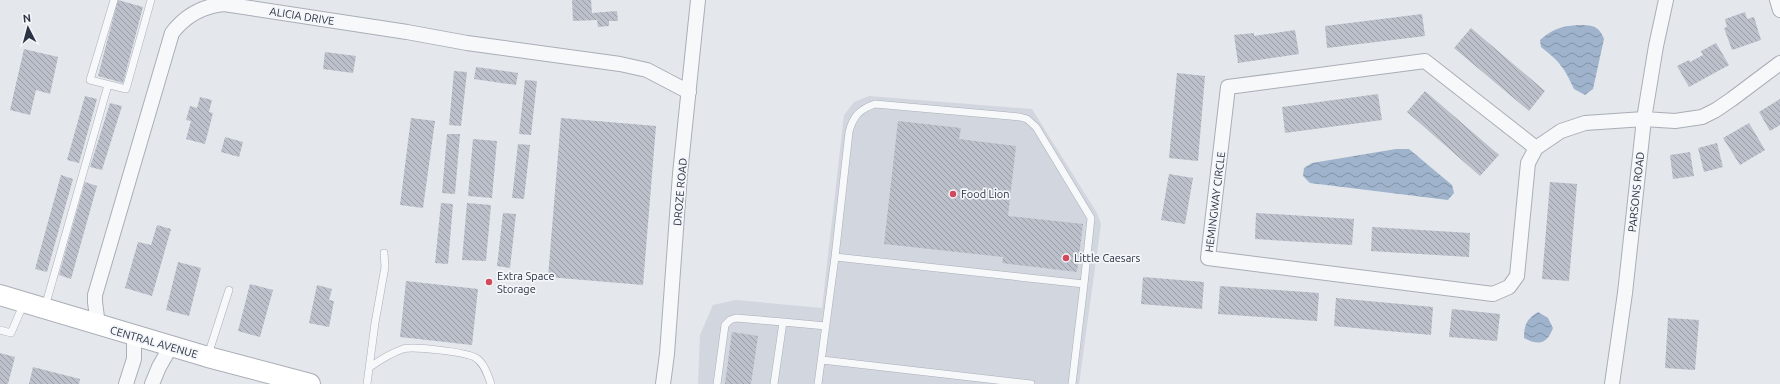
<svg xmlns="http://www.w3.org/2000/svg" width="1780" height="384" font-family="Ubuntu,sans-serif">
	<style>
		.built { fill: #d2d6de }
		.water { fill: url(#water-waves) }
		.building { fill: url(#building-back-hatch) }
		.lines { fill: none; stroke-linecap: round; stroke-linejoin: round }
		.lane-casing { stroke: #a9aeb7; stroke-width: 8 }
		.street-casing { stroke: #a9aeb7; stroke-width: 16 }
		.secondary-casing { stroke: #a9aeb7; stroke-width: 22 }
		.lane { stroke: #f7f8fa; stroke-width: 7 }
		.street { stroke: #f7f8fa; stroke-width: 14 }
		.secondary { stroke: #fff; stroke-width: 20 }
		.poi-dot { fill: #d1495b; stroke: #f4f6f9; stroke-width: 1.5 }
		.labels { text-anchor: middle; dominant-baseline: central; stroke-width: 3.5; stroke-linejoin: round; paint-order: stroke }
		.street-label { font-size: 11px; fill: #2b3445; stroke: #f4f6f9 }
		.poi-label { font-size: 11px; fill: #2b3445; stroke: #f4f6f9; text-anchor: start }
	</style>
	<defs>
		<pattern id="water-waves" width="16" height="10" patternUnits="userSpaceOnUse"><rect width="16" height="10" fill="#9fb4cc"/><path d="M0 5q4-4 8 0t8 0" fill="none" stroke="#8293a7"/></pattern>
		<pattern id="building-back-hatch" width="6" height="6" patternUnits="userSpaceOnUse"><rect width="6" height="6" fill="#bbc0ca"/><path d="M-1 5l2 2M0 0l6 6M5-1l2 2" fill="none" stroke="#989da6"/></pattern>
	</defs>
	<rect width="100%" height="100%" fill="#e4e7ec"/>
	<path class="built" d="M 869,96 L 1032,109 L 1097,213 L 1101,224 L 1079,384 L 698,384 L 700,335 L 713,305 L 736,300 L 822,308 L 844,115 L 854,102 Z"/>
	<path class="water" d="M 1578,25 C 1591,25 1599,25 1604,39 L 1593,89 L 1585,95 L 1574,89 C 1564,67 1560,62 1541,47 L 1540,40 C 1552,29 1562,26 1578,25 Z
		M 1396,149 L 1409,149 L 1452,185 L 1454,193 L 1448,200 L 1310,183 L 1303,176 L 1304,168 L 1312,163 Z
		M 1538,312 L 1548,318 L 1553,328 C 1547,344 1539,346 1524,338 C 1524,324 1527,319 1538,312 Z"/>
	<path class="building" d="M 118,0 L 143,7 L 123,83 L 98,76 Z
		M 572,0 L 591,0 L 592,13 L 617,11 L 618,21 L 609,21 L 609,26 L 598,27 L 597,20 L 573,21 Z
		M 1745,12 L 1747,19 L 1754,17 L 1761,40 L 1732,50 L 1724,28 L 1727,27 L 1725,19 Z
		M 1422,14 L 1425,36 L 1327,48 L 1325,26 Z
		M 1471,28 L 1545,91 L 1529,111 L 1454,48 Z
		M 1295,30 L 1299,54 L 1238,63 L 1234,35 L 1254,33 L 1254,36 Z
		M 1716,43 L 1729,65 L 1689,87 L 1677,66 L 1689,60 L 1690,62 L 1703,55 L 1701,51 Z
		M 24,49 L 58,57 L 50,94 L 36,90 L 30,115 L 10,110 Z
		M 325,52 L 356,56 L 353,73 L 323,69 Z
		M 476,67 L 518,73 L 516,85 L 474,79 Z
		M 454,71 L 467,72 L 461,126 L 449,125 Z
		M 1177,73 L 1205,76 L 1198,161 L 1169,158 Z
		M 525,80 L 537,81 L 531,135 L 519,134 Z
		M 1425,91 L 1499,155 L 1480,176 L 1407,112 Z
		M 1378,94 L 1382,120 L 1285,133 L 1282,107 Z
		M 85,96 L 97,99 L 79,163 L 67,160 Z
		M 200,97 L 212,100 L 209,112 L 213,113 L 205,144 L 186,139 L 191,121 L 186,120 L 190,106 L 197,108 Z
		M 1780,99 L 1780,125 L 1770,131 L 1759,112 Z
		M 110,103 L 122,106 L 102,170 L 90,167 Z
		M 411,118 L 435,121 L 423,208 L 400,205 Z
		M 561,118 L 656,126 L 643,285 L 548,277 Z
		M 898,121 L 961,128 L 959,139 L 1016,146 L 1008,216 L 1083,224 L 1077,272 L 1002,263 L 1003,257 L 884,244 Z
		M 1749,123 L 1765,150 L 1740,165 L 1723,138 Z
		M 447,134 L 460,134 L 455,194 L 442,193 Z
		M 225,137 L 243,142 L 239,157 L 221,152 Z
		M 473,139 L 497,141 L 492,198 L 468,196 Z
		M 1717,143 L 1723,167 L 1704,172 L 1698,148 Z
		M 518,144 L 530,145 L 524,199 L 512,198 Z
		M 1690,152 L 1694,176 L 1673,179 L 1670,155 Z
		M 1169,174 L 1193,178 L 1185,224 L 1161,220 Z
		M 61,175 L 73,179 L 47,272 L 35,269 Z
		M 85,182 L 97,186 L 71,279 L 59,275 Z
		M 1550,182 L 1577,184 L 1569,281 L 1542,279 Z
		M 441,203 L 453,204 L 448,264 L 435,263 Z
		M 467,203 L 491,205 L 486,261 L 462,260 Z
		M 503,213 L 516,214 L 510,268 L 497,266 Z
		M 1256,213 L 1354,219 L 1352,245 L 1255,239 Z
		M 157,225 L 171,229 L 152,296 L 125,288 L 138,242 L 151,245 Z
		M 1372,227 L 1470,233 L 1469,257 L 1371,251 Z
		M 178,262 L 201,268 L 189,316 L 166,310 Z
		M 1143,277 L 1204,282 L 1202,309 L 1141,304 Z
		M 406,281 L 478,289 L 472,345 L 400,337 Z
		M 250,284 L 273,290 L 260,337 L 238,331 Z
		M 317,285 L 332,289 L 329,300 L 334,301 L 329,327 L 309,323 Z
		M 1220,286 L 1319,293 L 1317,321 L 1218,314 Z
		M 1336,298 L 1433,307 L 1431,335 L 1334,326 Z
		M 1452,309 L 1500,314 L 1497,341 L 1449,337 Z
		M 1668,318 L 1699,320 L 1695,370 L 1665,368 Z
		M 732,332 L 758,336 L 751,384 L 725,384 Z
		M 0,353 L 15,357 L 8,384 L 0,384 Z
		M 33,367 L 80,379 L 79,384 L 29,384 Z"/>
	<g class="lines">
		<defs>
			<path id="lane" d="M 114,0 L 90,80 L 126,89 L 151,0
				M 835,257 L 849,132 C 853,116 860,109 875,104 L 1020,117 L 1027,119 L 1036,127 L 1091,218 L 1084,284
				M 45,307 L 108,85
				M 0,330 L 11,333 L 24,303
				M 208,355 L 229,290
				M 822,360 L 1031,384
				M 370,367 C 380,360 391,353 403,349 C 413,346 467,352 476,358 C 484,363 488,375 491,384
				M 367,384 L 375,323 L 385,267 L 384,253
				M 717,384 L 725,325 L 730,320 L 736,318 L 783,322
				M 774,384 L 783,322 L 826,326
				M 818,384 L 835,257 L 1084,284 L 1072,384"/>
			<path id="street" d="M 1777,0 L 1780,10
				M 1536,148 L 1425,61 L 1228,87 L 1208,258 L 1493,294 L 1509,287 L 1517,276 L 1528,163 L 1536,148 L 1561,131 L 1585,123 L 1644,119 L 1675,121 L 1702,117 L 1716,110 L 1732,99 L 1780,63
				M 98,325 L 95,302 L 95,295 L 172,33 C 185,16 203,6 224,4 L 407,32 L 467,43 L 620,64 L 647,70 L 689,92
				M 126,384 L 134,359 L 134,335
				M 152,384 L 159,367 L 171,346
				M 663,384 L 667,354 L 680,174 L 698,0
				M 1612,384 L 1625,293 L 1644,119 L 1656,46 L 1666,0"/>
			<path id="secondary" d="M 0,295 L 208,357 L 310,384"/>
		</defs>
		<use href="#lane" class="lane-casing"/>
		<use href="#street" class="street-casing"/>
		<use href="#secondary" class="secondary-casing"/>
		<use href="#lane" class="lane"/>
		<use href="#street" class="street"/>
		<use href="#secondary" class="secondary"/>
	</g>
	<g class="poi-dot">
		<circle cx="953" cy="194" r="4"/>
		<circle cx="1066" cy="258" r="4"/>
		<circle cx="489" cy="282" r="4"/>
	</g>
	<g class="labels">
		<g class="street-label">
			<text transform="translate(302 16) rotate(9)">ALICIA DRIVE</text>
			<text transform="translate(680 192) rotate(-85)">DROZE ROAD</text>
			<text transform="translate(1636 192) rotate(-84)">PARSONS ROAD</text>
			<text transform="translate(1215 202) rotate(-83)">HEMINGWAY CIRCLE</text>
			<text transform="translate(154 342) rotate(16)">CENTRAL AVENUE</text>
		</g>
		<g class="poi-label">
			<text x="961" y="194">Food Lion</text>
			<text x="1074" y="258">Little Caesars</text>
			<text x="497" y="276">Extra Space<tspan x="497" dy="13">Storage</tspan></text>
		</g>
	</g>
	<g transform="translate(28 28) rotate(354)" stroke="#f4f6f9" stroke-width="3" paint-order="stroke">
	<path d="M0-3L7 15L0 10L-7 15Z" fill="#2b3445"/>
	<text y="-6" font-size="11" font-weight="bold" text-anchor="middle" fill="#2b3445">N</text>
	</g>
</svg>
